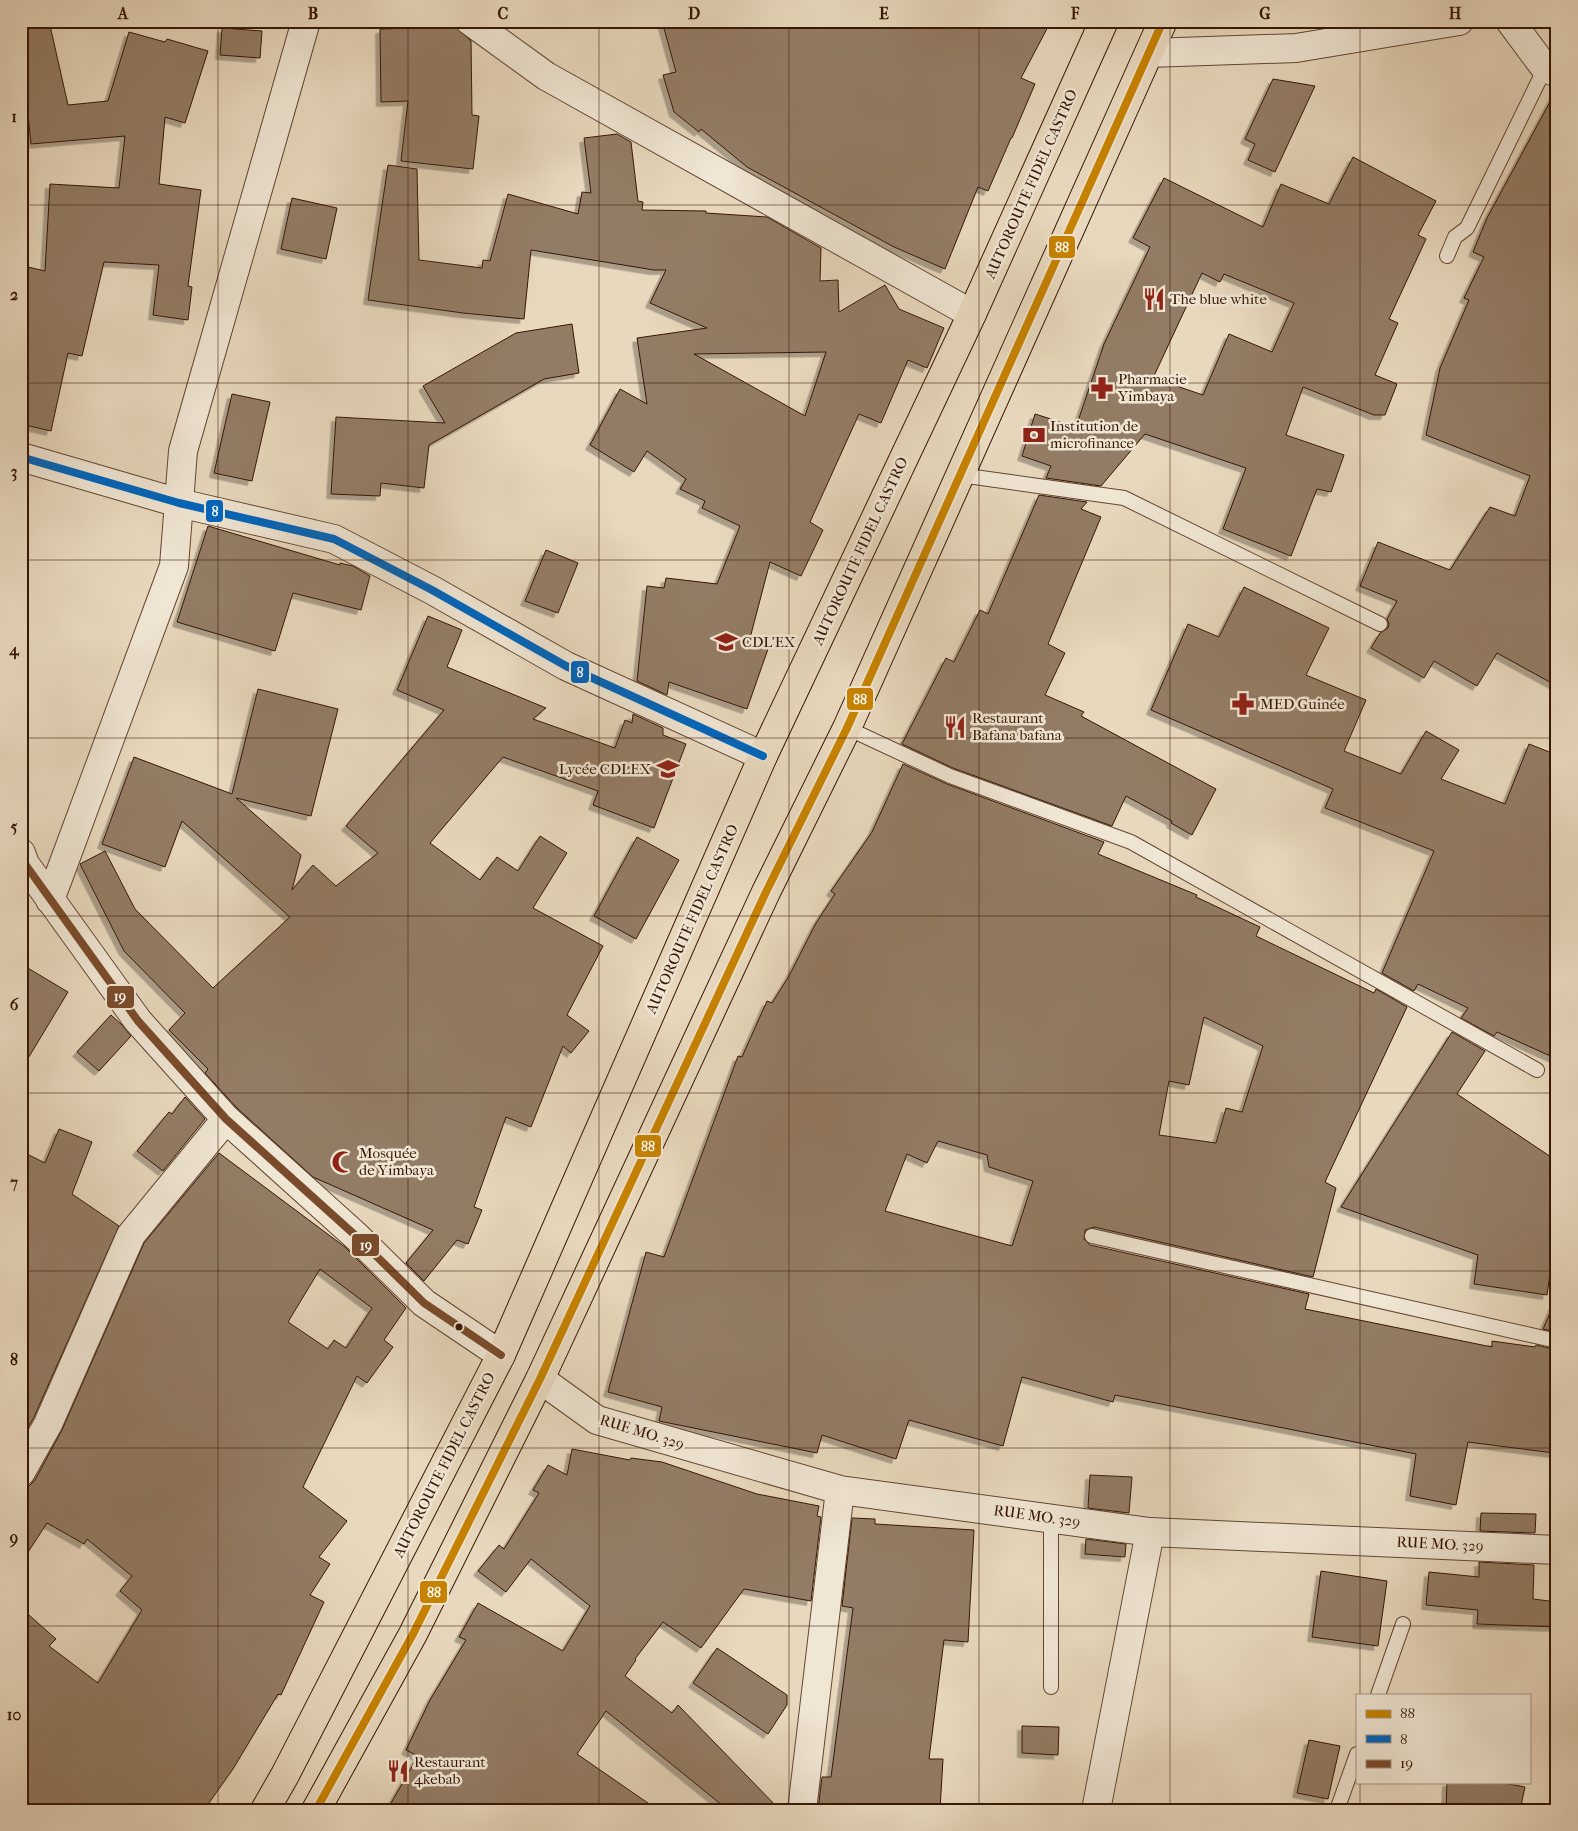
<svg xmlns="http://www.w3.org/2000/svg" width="1578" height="1831" font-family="'IM FELL French Canon',serif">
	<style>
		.building { fill: #937b65; stroke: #371605; fill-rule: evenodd; filter: url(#shadow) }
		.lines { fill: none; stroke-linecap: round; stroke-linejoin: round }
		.service-casing { stroke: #634633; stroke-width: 16 }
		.minor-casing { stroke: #634633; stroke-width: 30 }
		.tertiary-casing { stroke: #634633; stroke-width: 30 }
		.trunk-casing { stroke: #371605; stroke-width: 30 }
		.service { stroke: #f0e6d4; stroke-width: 14 }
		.minor { stroke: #f0e6d4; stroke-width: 28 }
		.tertiary { stroke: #f0e6d4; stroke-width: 28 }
		.trunk { stroke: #e8d8bd; stroke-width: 28 }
		.bus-1-casing { stroke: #f0e6d4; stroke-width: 11 }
		.bus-2-casing { stroke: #f0e6d4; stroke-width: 11 }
		.bus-3-casing { stroke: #f0e6d4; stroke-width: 11 }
		.bus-1 { stroke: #c78201; stroke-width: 8 }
		.bus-2 { stroke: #0065bd; stroke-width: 8 }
		.bus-3 { stroke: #7a4b2a; stroke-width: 8 }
		.grid { fill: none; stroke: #371605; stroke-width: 1; stroke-opacity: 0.55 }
		.bus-dot { fill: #371605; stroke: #f0e6d4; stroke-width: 2 }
		.labels { text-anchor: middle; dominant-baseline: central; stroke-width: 5; stroke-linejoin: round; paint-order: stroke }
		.street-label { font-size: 15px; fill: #371605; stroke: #f0e6d4 }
		.poi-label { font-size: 15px; fill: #371605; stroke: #f0e6d4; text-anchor: start }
		.line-badge { stroke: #f0e6d4; stroke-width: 2 }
		.badge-label { font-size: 14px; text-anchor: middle; font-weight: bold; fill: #fff }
		.neatline { fill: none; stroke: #371605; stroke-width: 2 }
		.grid-label { font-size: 16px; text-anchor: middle; font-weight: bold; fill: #371605 }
	</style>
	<defs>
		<filter id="shadow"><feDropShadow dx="-4.5" dy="4.5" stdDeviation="0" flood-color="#0004"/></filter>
	</defs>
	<rect width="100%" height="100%" fill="#e8d8bd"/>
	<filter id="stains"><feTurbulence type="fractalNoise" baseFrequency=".004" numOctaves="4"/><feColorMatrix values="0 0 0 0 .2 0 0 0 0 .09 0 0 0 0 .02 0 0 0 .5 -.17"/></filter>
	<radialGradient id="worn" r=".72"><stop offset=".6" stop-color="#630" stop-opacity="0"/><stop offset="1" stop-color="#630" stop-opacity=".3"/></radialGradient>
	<path class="building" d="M 49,21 L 68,105 L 108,101 L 129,32 L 165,42 L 167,39 L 208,51 L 185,123 L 165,117 L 159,184 L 201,190 L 188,286 L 192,287 L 188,320 L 153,315 L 159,265 L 104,262 L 82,356 L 68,353 L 51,431 L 21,424 L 21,297 L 28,267 L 45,271 L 50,184 L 119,188 L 125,136 L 31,144 L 28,115 L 21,84 L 21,28 Z
		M 662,21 L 1051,21 L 1021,78 L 1035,84 L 1012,138 L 1011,138 L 988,191 L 978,187 L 945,269 L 894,247 L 747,167 L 701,129 L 699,132 L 674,112 L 663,75 L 676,72 Z
		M 456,27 L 471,41 L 472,115 L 479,116 L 473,169 L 401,161 L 408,101 L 381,102 L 380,29 Z
		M 222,28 L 262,31 L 260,58 L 220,55 Z
		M 1273,79 L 1315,86 L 1275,172 L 1248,160 L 1255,144 L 1245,139 Z
		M 1557,89 L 1557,686 L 1497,653 L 1477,686 L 1434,661 L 1424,678 L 1371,648 L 1380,633 L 1388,628 L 1389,624 L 1387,619 L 1397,601 L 1360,586 L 1378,542 L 1450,570 L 1490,507 L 1515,516 L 1530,476 L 1426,435 L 1440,368 L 1469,300 L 1464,298 L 1484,257 L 1473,252 L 1487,218 Z
		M 617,134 L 631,142 L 638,201 L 643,202 L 642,210 L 706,211 L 706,213 L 767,217 L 821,248 L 820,281 L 838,280 L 839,312 L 885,285 L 899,309 L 944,328 L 927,368 L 908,360 L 881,423 L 859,414 L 810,522 L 823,530 L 801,576 L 770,562 L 749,642 L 768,649 L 747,709 L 669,682 L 667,695 L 637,681 L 647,586 L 664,588 L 666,578 L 717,584 L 740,526 L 702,508 L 705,501 L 680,489 L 686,479 L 647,451 L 634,472 L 590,445 L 620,389 L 647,404 L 637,338 L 707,328 L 650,303 L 666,270 L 654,270 L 531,250 L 524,319 L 463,313 L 368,300 L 388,165 L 417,169 L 419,260 L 482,268 L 483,260 L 490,261 L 508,194 L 578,214 L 582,192 L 591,193 L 584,138 ZM 826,352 L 805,416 L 694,354 Z
		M 1353,157 L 1436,201 L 1418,235 L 1426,239 L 1389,319 L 1398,323 L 1375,375 L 1397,384 L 1385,415 L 1374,415 L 1303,387 L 1286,435 L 1344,455 L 1331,492 L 1317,489 L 1291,556 L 1223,529 L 1246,468 L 1145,434 L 1101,486 L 1046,478 L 1051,466 L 1022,456 L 1035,414 L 1076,427 L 1104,344 L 1150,247 L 1133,238 L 1164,178 L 1263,227 L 1281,184 L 1329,204 ZM 1202,273 L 1220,282 L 1224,274 L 1294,303 L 1272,352 L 1229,334 L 1203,395 L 1153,378 Z
		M 292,198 L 337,208 L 326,259 L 281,249 Z
		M 572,324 L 579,373 L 544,379 L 429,445 L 424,488 L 381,483 L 380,496 L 331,494 L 336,417 L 445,423 L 423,386 L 516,333 Z
		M 232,394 L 270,402 L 252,481 L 214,473 Z
		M 1039,495 L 1087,502 L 1081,509 L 1101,517 L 1048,644 L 1065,653 L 1045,695 L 1084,712 L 1081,716 L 1216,789 L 1192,835 L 1171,823 L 1172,821 L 1126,796 L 1112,826 L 953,768 L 902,744 L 946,658 L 954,662 L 980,610 L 988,614 Z
		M 208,526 L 340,565 L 340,563 L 353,566 L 370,576 L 361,610 L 293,593 L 275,651 L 177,622 Z
		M 546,550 L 578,563 L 558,613 L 525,601 Z
		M 1244,587 L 1329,628 L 1306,675 L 1366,700 L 1344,751 L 1401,774 L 1426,731 L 1459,750 L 1441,779 L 1505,804 L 1529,744 L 1557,755 L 1557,1059 L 1497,1032 L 1494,1036 L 1461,1018 L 1468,1008 L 1418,984 L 1414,991 L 1382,973 L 1434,851 L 1325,808 L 1333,789 L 1151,710 L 1188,624 L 1219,637 Z
		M 428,616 L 462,630 L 447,667 L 546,708 L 533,719 L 615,748 L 625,720 L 632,723 L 633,714 L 663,728 L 663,735 L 686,744 L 654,828 L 593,805 L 598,791 L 503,757 L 430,843 L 480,880 L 497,857 L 518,871 L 540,836 L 567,853 L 533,908 L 603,946 L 567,1015 L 589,1031 L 571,1053 L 563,1046 L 531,1127 L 506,1117 L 474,1207 L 482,1210 L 468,1244 L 457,1240 L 424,1281 L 406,1263 L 433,1230 L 313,1177 L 237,1108 L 205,1073 L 208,1069 L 169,1030 L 185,1013 L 124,951 L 80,864 L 105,851 L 135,909 L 213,988 L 290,917 L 182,821 L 165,867 L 102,844 L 134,757 L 232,794 L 258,689 L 338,709 L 311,816 L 236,798 L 301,855 L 292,890 L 313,865 L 336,886 L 378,853 L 346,826 L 444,710 L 397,690 Z
		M 903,764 L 947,784 L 1104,842 L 1098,854 L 1197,895 L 1196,897 L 1260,927 L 1256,936 L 1374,993 L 1376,989 L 1407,1007 L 1325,1182 L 1336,1188 L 1313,1277 L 1094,1227 L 1085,1230 L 1084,1239 L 1090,1245 L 1309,1294 L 1305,1309 L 1492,1347 L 1492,1341 L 1535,1347 L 1536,1345 L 1557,1350 L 1557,1431 L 1554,1453 L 1468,1442 L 1456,1505 L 1410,1496 L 1416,1454 L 1115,1395 L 1113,1402 L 1022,1377 L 1003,1446 L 909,1420 L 896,1459 L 822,1435 L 817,1453 L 659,1421 L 662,1407 L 608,1392 L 646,1252 L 664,1257 L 738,1056 L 742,1057 L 767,1001 L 772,1003 L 789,976 L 816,923 L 835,894 L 831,891 L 872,832 ZM 1204,1017 L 1263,1046 L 1242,1112 L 1226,1108 L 1216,1143 L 1159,1135 L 1169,1081 L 1189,1085 ZM 938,1141 L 987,1155 L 989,1167 L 1033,1181 L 1012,1246 L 885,1211 L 907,1154 L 927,1163 Z
		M 637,837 L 679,860 L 636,939 L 594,916 Z
		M 21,964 L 68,992 L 21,1070 Z
		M 111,1015 L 121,1024 L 131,1036 L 99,1071 L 77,1052 Z
		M 1452,1032 L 1485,1051 L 1457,1094 L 1557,1161 L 1557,1224 L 1547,1295 L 1474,1284 L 1478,1255 L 1341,1207 Z
		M 185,1097 L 205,1119 L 163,1171 L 137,1151 L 169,1112 L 172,1114 Z
		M 59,1129 L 92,1142 L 72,1194 L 119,1226 L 34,1417 L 21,1440 L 21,1151 L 45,1163 Z
		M 219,1153 L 345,1247 L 406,1308 L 384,1340 L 393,1347 L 367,1383 L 357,1376 L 303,1487 L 347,1521 L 319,1557 L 330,1564 L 310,1595 L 324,1602 L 281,1695 L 278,1694 L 233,1769 L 204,1810 L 21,1810 L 21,1608 L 56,1639 L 49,1646 L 98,1683 L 142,1610 L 120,1591 L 132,1576 L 87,1539 L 84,1544 L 47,1523 L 21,1563 L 21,1488 L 29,1486 L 35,1480 L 62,1430 L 144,1243 ZM 320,1269 L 372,1308 L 346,1348 L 334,1340 L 328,1349 L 288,1322 Z
		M 1557,1297 L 1557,1332 L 1543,1329 Z
		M 572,1449 L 630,1460 L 631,1458 L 662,1462 L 757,1494 L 819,1506 L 817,1516 L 821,1517 L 811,1601 L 744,1589 L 701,1648 L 663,1622 L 635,1659 L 636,1660 L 625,1676 L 672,1713 L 678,1705 L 780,1810 L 728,1810 L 606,1711 L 577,1754 L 658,1810 L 387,1810 L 418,1756 L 406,1750 L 430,1700 L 466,1640 L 459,1637 L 478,1603 L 563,1651 L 590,1606 L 531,1559 L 506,1592 L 478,1571 L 499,1545 L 504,1549 L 539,1493 L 533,1490 L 548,1465 L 567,1475 Z
		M 1090,1475 L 1132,1477 L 1129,1513 L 1088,1508 Z
		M 1481,1513 L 1536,1514 L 1535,1533 L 1480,1531 Z
		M 852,1518 L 875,1519 L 875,1524 L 974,1530 L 968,1642 L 944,1640 L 929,1759 L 943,1759 L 940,1810 L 818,1810 L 822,1777 L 831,1777 L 853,1608 L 842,1606 Z
		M 1086,1539 L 1126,1544 L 1125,1557 L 1085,1554 Z
		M 1479,1562 L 1534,1565 L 1533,1599 L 1557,1602 L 1557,1627 L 1477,1624 L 1478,1610 L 1426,1605 L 1429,1572 L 1479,1577 Z
		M 1321,1571 L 1387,1581 L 1378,1646 L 1312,1637 Z
		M 717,1648 L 787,1695 L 787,1705 L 768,1734 L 693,1683 Z
		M 1022,1726 L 1059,1727 L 1058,1755 L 1022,1753 Z
		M 1309,1740 L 1340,1746 L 1328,1799 L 1297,1793 Z
		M 1447,1782 L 1498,1782 L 1525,1787 L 1520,1810 L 1446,1810 Z"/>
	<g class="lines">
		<defs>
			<path id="service" d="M 1447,256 L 1455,237 L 1467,228 L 1545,68
				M 960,475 L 1124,498 L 1380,624
				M 847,728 L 950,776 L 1131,842 L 1537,1070
				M 1092,1236 L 1557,1341
				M 1051,1518 L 1051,1687
				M 1378,1695 L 1403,1624
				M 1337,1810 L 1357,1754"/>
			<path id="minor" d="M 470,21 L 546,76 L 972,314
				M 1510,21 L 1545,68 L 1557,73
				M 21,457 L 179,503 L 334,539 L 432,590 L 566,666 L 763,756
				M 21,853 L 25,864 L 138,1021 L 226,1119 L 356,1236 L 424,1303 L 501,1355
				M 50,900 L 174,566 L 183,451 L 306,21
				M 540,1379 L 597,1420 L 840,1490 L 1150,1532 L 1557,1550
				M 21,1472 L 48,1424 L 131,1235 L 226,1119
				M 802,1810 L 840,1490
				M 1096,1810 L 1150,1532"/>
			<path id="tertiary" d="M 1149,53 L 1296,48 L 1459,21"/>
			<path id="trunk" d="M 265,1810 L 285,1775 L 501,1355 L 763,756 L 972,314 L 1104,21
				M 316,1810 L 413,1634 L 540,1379 L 766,892 L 847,728 L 1163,21"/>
		</defs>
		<use href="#service" class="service-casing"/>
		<use href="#minor" class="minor-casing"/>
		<use href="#tertiary" class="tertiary-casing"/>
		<use href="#trunk" class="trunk-casing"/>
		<use href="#service" class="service"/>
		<use href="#minor" class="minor"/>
		<use href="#tertiary" class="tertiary"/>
		<use href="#trunk" class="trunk"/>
		<defs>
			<path id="bus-1" d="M 316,1810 L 413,1634 L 540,1379 L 766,892 L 847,728 L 1163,21"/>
			<path id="bus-2" d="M 21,457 L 179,503 L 334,539 L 432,590 L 566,666 L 763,756"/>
			<path id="bus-3" d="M 21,853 L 25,864 L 138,1021 L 226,1119 L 356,1236 L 424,1303 L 501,1355"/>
		</defs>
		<use href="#bus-1" class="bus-1-casing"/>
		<use href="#bus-2" class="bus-2-casing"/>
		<use href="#bus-3" class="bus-3-casing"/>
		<use href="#bus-1" class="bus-1"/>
		<use href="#bus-2" class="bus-2"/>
		<use href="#bus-3" class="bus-3"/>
	</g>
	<path class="grid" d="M 218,21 L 218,1810M 408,21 L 408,1810M 599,21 L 599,1810M 789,21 L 789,1810M 979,21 L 979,1810M 1170,21 L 1170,1810M 1360,21 L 1360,1695M 21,205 L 1557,205M 21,383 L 1557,383M 21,560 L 1557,560M 21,738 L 1557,738M 21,916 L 1557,916M 21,1093 L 1557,1093M 21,1271 L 1557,1271M 21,1448 L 1557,1448M 21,1626 L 1557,1626M 1360,1782 L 1360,1810"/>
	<defs>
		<symbol id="restaurant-bare" viewBox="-9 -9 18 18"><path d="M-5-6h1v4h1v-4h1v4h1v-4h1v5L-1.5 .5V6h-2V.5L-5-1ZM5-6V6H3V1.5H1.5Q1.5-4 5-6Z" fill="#8f2418" stroke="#f0e6d4" stroke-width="2.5" paint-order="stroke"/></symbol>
		<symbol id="pharmacy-bare" viewBox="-9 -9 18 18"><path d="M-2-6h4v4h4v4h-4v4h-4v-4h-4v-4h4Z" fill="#8f2418" stroke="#f0e6d4" stroke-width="2.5" paint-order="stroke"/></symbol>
		<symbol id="bank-bare" viewBox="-9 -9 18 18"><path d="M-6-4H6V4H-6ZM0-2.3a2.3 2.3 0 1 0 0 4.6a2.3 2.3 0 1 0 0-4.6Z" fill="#8f2418" stroke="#f0e6d4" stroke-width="2.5" paint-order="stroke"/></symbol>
		<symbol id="school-bare" viewBox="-9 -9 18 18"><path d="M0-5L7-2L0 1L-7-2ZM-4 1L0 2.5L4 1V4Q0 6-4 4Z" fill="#8f2418" stroke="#f0e6d4" stroke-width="2.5" paint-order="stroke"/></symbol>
		<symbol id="mosque-bare" viewBox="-9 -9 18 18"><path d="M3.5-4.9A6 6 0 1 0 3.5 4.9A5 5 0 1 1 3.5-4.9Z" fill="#8f2418" stroke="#f0e6d4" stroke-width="2.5" paint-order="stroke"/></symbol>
	</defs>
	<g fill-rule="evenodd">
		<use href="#restaurant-bare" x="1138" y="283" width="32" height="32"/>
		<use href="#pharmacy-bare" x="1086" y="372" width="32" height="32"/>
		<use href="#bank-bare" x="1018" y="419" width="32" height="32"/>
		<use href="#school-bare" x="710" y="626" width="32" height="32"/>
		<use href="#pharmacy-bare" x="1227" y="688" width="32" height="32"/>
		<use href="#restaurant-bare" x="939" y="711" width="32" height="32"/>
		<use href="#school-bare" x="652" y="753" width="32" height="32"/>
		<use href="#mosque-bare" x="327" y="1146" width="32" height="32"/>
		<use href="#restaurant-bare" x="382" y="1755" width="32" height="32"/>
	</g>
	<circle class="bus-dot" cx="459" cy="1327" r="4.5"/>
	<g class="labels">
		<g class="street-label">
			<text transform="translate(1031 184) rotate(-66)">AUTOROUTE FIDEL CASTRO</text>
			<text transform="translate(860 551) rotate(-65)">AUTOROUTE FIDEL CASTRO</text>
			<text transform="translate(692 919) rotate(-66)">AUTOROUTE FIDEL CASTRO</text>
			<text transform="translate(642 1432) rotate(17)">RUE MO. 329</text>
			<text transform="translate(444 1465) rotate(-63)">AUTOROUTE FIDEL CASTRO</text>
			<text transform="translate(1037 1516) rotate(8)">RUE MO. 329</text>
			<text transform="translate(1440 1544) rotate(3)">RUE MO. 329</text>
		</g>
		<g class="poi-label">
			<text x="1170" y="299">The blue white</text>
			<text x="1118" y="379">Pharmacie<tspan x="1118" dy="17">Yimbaya</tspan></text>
			<text x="1050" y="426">Institution de<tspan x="1050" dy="17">microfinance</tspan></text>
			<text x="742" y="642">CDL'EX</text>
			<text x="1260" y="704">MED Guinée</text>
			<text x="972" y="718">Restaurant<tspan x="972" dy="17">Bafana bafana</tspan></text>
			<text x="651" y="769" text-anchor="end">Lycée CDLEX</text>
			<text x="359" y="1153">Mosquée<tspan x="359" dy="17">de Yimbaya</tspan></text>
			<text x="414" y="1762">Restaurant<tspan x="414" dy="17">4kebab</tspan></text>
		</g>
	</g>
	<g class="line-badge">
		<rect x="1048" y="235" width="28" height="24" rx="5" fill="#c78201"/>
		<rect x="205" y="499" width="19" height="24" rx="5" fill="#0065bd"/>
		<rect x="570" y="660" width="20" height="24" rx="5" fill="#0065bd"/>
		<rect x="846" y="687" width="28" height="24" rx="5" fill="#c78201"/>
		<rect x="106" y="985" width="29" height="24" rx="5" fill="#7a4b2a"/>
		<rect x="634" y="1134" width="28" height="24" rx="5" fill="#c78201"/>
		<rect x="351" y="1233" width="29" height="24" rx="5" fill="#7a4b2a"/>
		<rect x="419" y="1580" width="29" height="24" rx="5" fill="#c78201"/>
	</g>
	<g class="badge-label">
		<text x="1062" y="252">88</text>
		<text x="215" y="516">8</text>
		<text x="580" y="677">8</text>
		<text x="860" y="704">88</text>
		<text x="120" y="1001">19</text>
		<text x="648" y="1151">88</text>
		<text x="366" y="1250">19</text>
		<text x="434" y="1597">88</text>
	</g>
	<rect width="1578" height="1831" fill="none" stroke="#e8d8bd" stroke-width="55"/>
	<rect x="1356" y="1694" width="175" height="90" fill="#f0e6d4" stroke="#a69381"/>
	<rect x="1366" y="1710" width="25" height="8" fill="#c78201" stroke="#a69381"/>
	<text x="1400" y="1718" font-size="15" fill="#371605">88</text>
	<rect x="1366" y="1735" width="25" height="8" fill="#0065bd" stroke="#a69381"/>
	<text x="1400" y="1744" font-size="15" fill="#371605">8</text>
	<rect x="1366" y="1760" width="25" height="8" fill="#7a4b2a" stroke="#a69381"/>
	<text x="1400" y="1768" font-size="15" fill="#371605">19</text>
	<rect x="28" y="28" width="1522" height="1776" class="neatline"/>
	<g class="grid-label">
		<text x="123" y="19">A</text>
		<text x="313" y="19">B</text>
		<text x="503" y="19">C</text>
		<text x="694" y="19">D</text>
		<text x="884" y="19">E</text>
		<text x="1075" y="19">F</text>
		<text x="1265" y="19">G</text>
		<text x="1455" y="19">H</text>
		<text x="14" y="122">1</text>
		<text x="14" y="300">2</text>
		<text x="14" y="477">3</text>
		<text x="14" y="655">4</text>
		<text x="14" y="832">5</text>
		<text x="14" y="1010">6</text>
		<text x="14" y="1188">7</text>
		<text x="14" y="1365">8</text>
		<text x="14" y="1543">9</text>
		<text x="14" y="1720">10</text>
	</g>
	<rect width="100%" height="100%" filter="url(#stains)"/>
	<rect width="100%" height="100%" fill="url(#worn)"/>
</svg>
